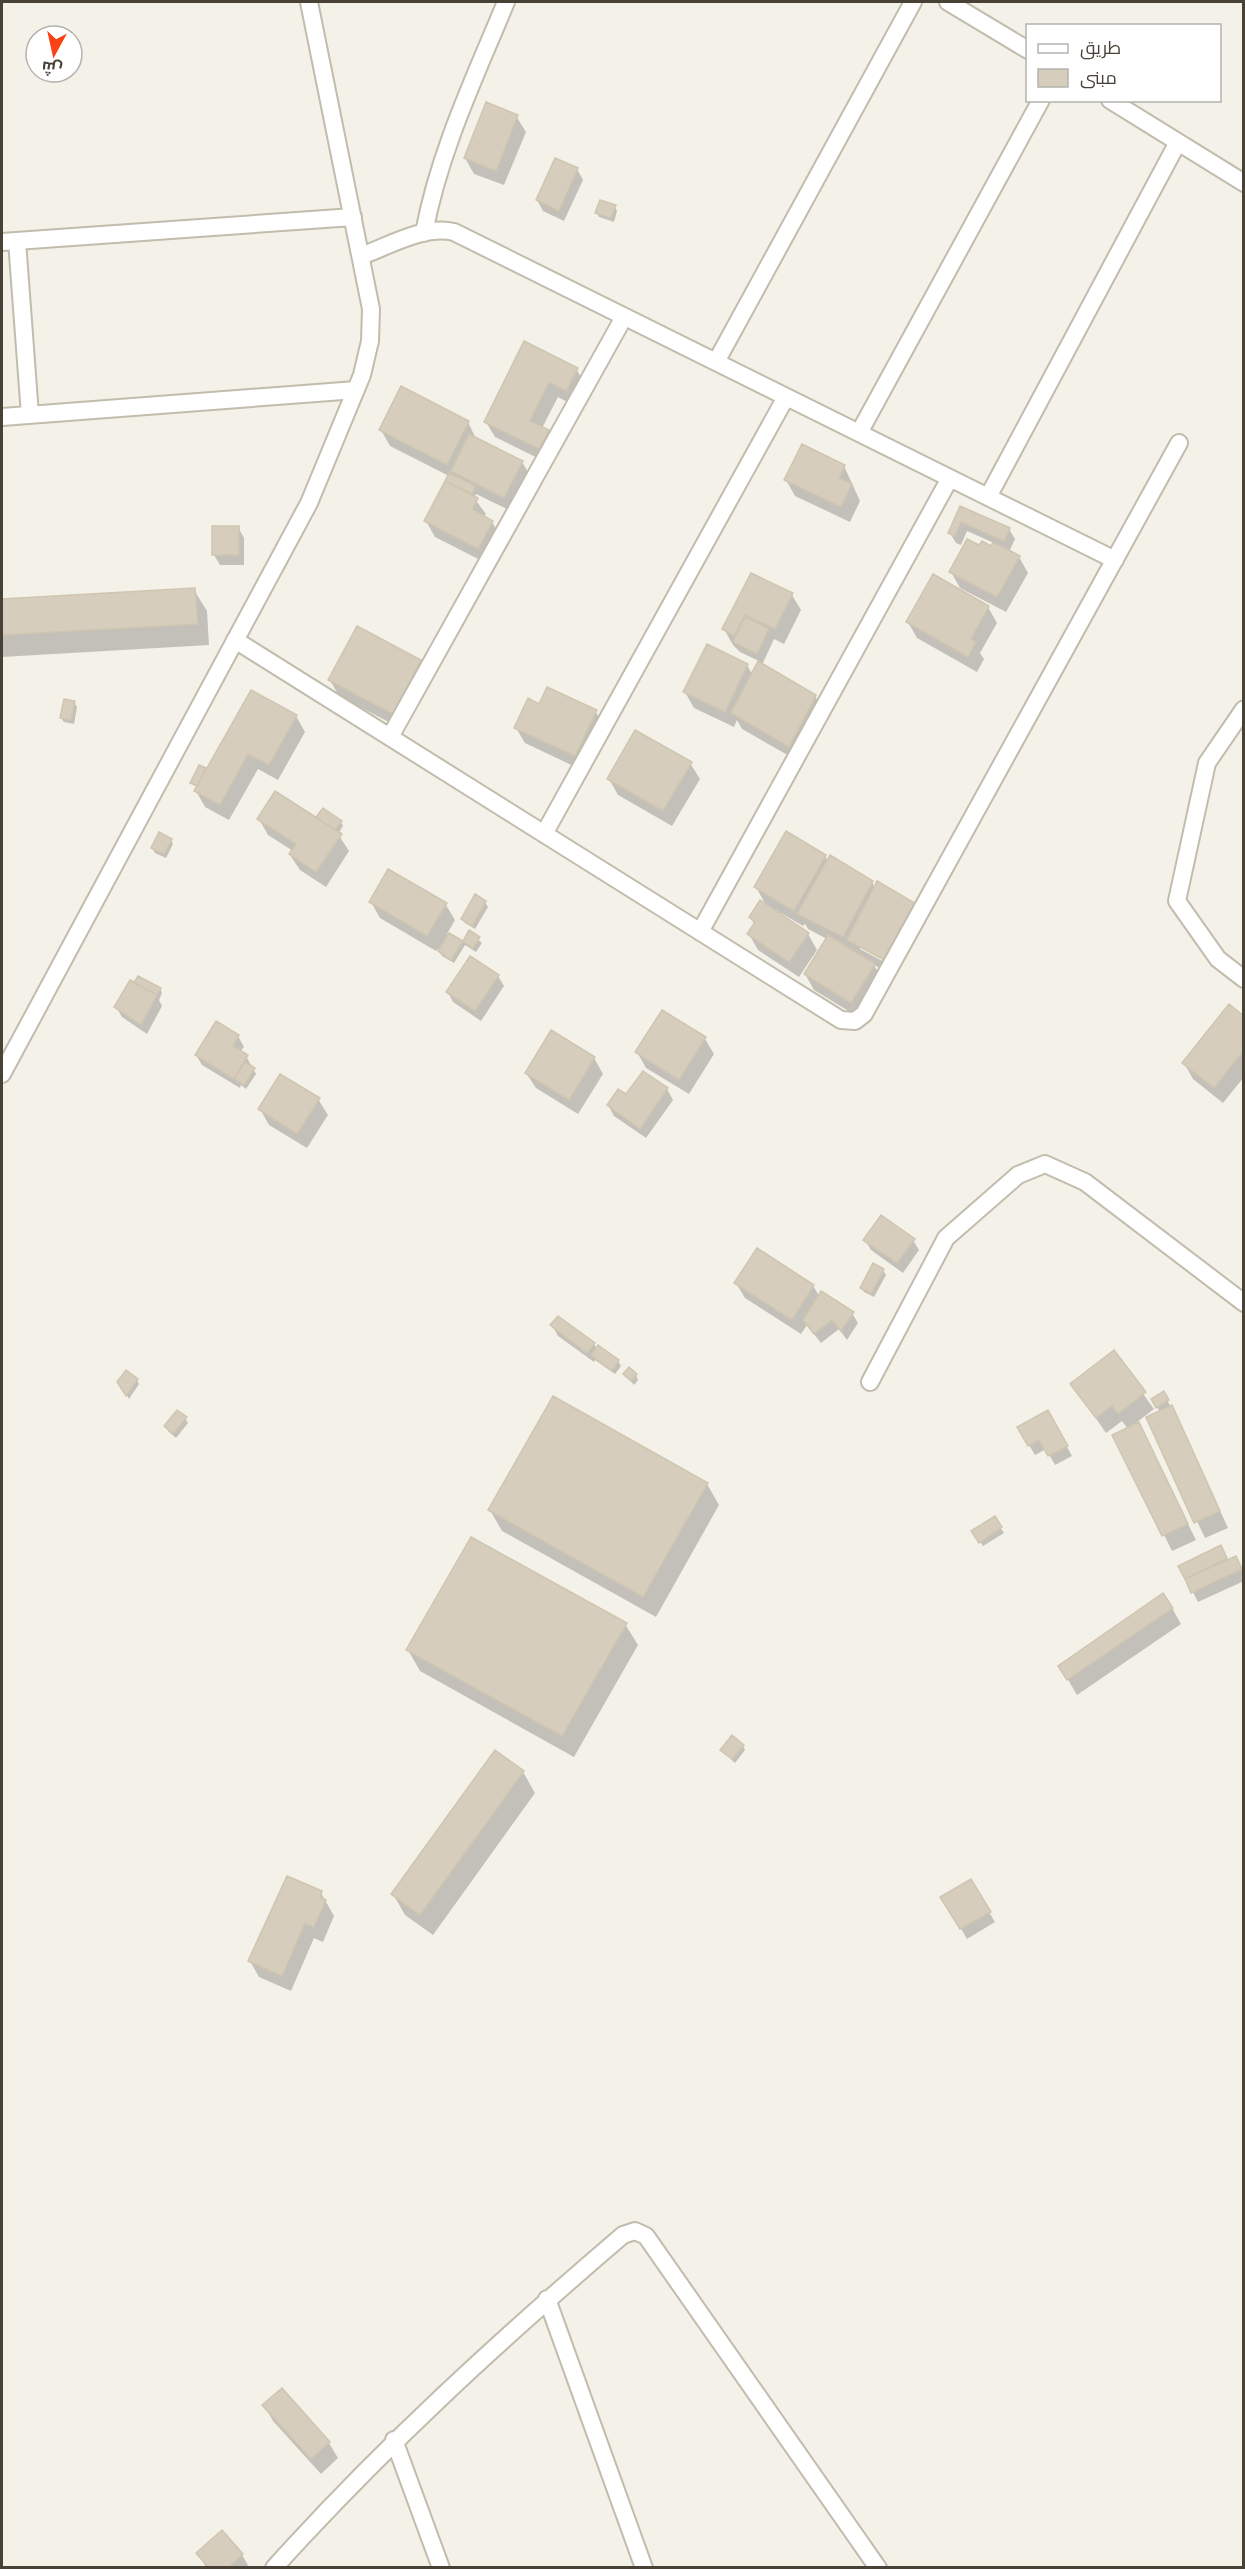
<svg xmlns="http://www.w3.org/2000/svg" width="1245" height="2569" font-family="Cabin,Cairo,sans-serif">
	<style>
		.shadow { fill: #0003; fill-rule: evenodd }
		.building { fill: #d6cdbd; stroke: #d0c5b0; stroke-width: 1.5 }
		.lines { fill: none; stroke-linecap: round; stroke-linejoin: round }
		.street-casing { stroke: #c2bcad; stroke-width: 20 }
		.street { stroke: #fff; stroke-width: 16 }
	</style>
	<rect width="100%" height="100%" fill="#f4f1e8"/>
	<path class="shadow" d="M 516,116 L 526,132 L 504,185 L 474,174 L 465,158 Z
		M 577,169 L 583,180 L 564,221 L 543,211 L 537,200 Z
		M 615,207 L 617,211 L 614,222 L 599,217 L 597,213 Z
		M 525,343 L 576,369 L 586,385 L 575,406 L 558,397 L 542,428 L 547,431 L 557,447 L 548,463 L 495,437 L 486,422 Z
		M 468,422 L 476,439 L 522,462 L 531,477 L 513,512 L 476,494 L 474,498 L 486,514 L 484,517 L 492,522 L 501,537 L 488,564 L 435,537 L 426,521 L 449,476 L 390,446 L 381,430 Z
		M 844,466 L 860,501 L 850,522 L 795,496 L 786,480 Z
		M 961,508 L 1009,529 L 1015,539 L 1009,552 L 1019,557 L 1028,573 L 1006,612 L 960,588 L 951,572 L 980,547 L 991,548 L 994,543 L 967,531 L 961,545 L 956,543 L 950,533 Z
		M 238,527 L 244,538 L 244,565 L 220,565 L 214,555 Z
		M 752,575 L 792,595 L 801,610 L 784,644 L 774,639 L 762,665 L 815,696 L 824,712 L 798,761 L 742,729 L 737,720 L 734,727 L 694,708 L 685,692 L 747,665 L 752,674 L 759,661 L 740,652 L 733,645 L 724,629 Z
		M 194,590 L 207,611 L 209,645 L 2,657 L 2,601 Z
		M 988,607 L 997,623 L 980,653 L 984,659 L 977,672 L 917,638 L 908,622 Z
		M 420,661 L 429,677 L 402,729 L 339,696 L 330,680 Z
		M 74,702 L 77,707 L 74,724 L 64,722 L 61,718 Z
		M 595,711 L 605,727 L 584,771 L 525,743 L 516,728 Z
		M 296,716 L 305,732 L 278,780 L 258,769 L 229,820 L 205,807 L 196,791 L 198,789 L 192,783 L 199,767 L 207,772 Z
		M 690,763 L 700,779 L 672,826 L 618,795 L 609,779 Z
		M 318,817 L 341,822 L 343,826 L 338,834 L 349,851 L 326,887 L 300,870 L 290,855 L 293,851 L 268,835 L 259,819 L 321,822 Z
		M 171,840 L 173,844 L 166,858 L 155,853 L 152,848 Z
		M 825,856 L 828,861 L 872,882 L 875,888 L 917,906 L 926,922 L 895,976 L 874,965 L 883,981 L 860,1018 L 814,990 L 805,974 L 827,939 L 808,929 L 805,924 L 803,926 L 776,910 L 775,912 L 808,934 L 817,950 L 799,977 L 758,950 L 749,934 L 755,925 L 750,917 L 767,907 L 756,887 ZM 860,945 L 894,963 L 892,966 L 860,949 Z
		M 371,902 L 446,905 L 455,920 L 447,934 L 463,943 L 469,932 L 482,943 L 476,952 L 465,945 L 454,963 L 442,956 L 438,949 L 436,951 L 380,918 Z
		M 485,902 L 488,907 L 475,929 L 465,923 L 462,919 Z
		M 471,958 L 498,976 L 504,986 L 481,1021 L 453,1002 L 448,992 Z
		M 160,989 L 162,993 L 159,1000 L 162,1006 L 147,1034 L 122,1017 L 116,1007 Z
		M 1244,1018 L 1244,1077 L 1223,1103 L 1193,1079 L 1184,1063 Z
		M 216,1023 L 238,1036 L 244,1047 L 240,1052 L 246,1056 L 256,1074 L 246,1089 L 241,1085 L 240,1088 L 202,1065 L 196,1055 Z
		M 705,1039 L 714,1054 L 689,1094 L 646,1068 L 637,1052 Z
		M 594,1058 L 603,1074 L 578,1114 L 536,1088 L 526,1073 Z
		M 643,1073 L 667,1089 L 673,1100 L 646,1138 L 614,1116 L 608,1105 L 626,1096 Z
		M 318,1099 L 328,1115 L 307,1148 L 269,1125 L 260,1109 Z
		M 865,1240 L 913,1240 L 919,1250 L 903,1273 L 871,1250 Z
		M 757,1250 L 813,1286 L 820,1297 L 852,1313 L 858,1323 L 847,1340 L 839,1329 L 821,1343 L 807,1325 L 801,1334 L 745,1298 L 736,1283 Z
		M 883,1270 L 886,1275 L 874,1297 L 864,1292 L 862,1288 Z
		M 552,1325 L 594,1344 L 597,1349 L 598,1347 L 618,1361 L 621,1366 L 615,1374 L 595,1360 L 594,1362 L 558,1336 Z
		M 1113,1352 L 1154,1409 L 1137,1422 L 1196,1540 L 1172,1551 L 1115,1435 L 1128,1429 L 1122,1421 L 1106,1433 L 1072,1384 Z
		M 625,1374 L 636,1375 L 638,1380 L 634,1385 Z
		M 137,1380 L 139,1384 L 129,1399 L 119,1382 Z
		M 1163,1393 L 1180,1423 L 1228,1528 L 1205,1538 L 1148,1418 L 1160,1412 L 1153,1400 Z
		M 1048,1412 L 1072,1456 L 1055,1465 L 1046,1449 L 1035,1455 L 1019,1428 Z
		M 185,1418 L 188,1423 L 176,1438 L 168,1431 L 166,1427 Z
		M 707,1484 L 719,1505 L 656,1617 L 502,1531 L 490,1510 Z
		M 994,1518 L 1004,1533 L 983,1546 L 973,1532 Z
		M 1221,1547 L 1228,1561 L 1235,1558 L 1244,1573 L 1244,1581 L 1198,1602 L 1180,1567 Z
		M 1172,1608 L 1181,1624 L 1077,1695 L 1060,1666 Z
		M 625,1624 L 638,1645 L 574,1757 L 420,1671 L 408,1650 Z
		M 743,1746 L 745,1750 L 735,1763 L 721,1750 Z
		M 523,1772 L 535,1793 L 433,1935 L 405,1915 L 393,1894 Z
		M 970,1881 L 995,1922 L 967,1939 L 943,1897 Z
		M 321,1893 L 334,1916 L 323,1942 L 314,1938 L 291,1991 L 259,1977 L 250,1961 Z
		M 264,2405 L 329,2443 L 338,2458 L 321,2474 L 273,2421 Z
		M 222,2532 L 242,2555 L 248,2565 L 245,2568 L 207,2568 L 204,2564 L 198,2553 Z"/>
	<path class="building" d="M 486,102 L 518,115 L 496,171 L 464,158 Z
		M 555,158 L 578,168 L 559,211 L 536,200 Z
		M 600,200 L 616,205 L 611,218 L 595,213 Z
		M 524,341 L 578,368 L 566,391 L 549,382 L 530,421 L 549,430 L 539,449 L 484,422 Z
		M 401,386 L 469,421 L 447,465 L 379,430 Z
		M 469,434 L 523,461 L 504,498 L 451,471 Z
		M 802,444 L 845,465 L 839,478 L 852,484 L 841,507 L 784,480 Z
		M 449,473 L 475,486 L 472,494 L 445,481 Z
		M 445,481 L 478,498 L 472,509 L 493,521 L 478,549 L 424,521 Z
		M 960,506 L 1010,528 L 1004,541 L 961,522 L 955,536 L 948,533 Z
		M 212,526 L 239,526 L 239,555 L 212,555 Z
		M 967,539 L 979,545 L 982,541 L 991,546 L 993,542 L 1020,556 L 997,597 L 949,572 Z
		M 751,573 L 793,593 L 775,629 L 745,615 L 734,636 L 722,629 Z
		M 933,574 L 989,606 L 971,639 L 976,642 L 968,657 L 906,622 Z
		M 195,588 L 198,624 L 2,635 L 2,599 Z
		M 745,617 L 769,629 L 757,654 L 733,642 Z
		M 357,626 L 421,660 L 393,714 L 328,680 Z
		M 707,644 L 748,664 L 725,712 L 683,692 Z
		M 758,661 L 816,695 L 789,747 L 731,713 Z
		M 547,687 L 597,710 L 575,756 L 514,728 L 528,698 L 539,704 Z
		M 251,690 L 297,715 L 269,765 L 248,754 L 220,805 L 194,791 Z
		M 64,699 L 75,701 L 71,720 L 60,718 Z
		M 635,730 L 692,762 L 663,811 L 607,779 Z
		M 199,765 L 206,768 L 198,786 L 190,783 Z
		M 275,791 L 342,834 L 316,872 L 289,854 L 296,844 L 257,819 Z
		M 323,808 L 342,821 L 335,830 L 316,817 Z
		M 786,831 L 826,855 L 794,911 L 754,887 Z
		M 159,832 L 172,839 L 164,854 L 151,848 Z
		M 830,855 L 873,881 L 843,937 L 797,914 Z
		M 388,869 L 447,903 L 427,936 L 369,902 Z
		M 877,881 L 918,905 L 886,961 L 847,940 Z
		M 475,894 L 486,901 L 472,926 L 461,919 Z
		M 760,900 L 809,933 L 789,962 L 747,934 L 755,922 L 749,917 Z
		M 469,930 L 480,937 L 473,948 L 463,941 Z
		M 449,933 L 463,941 L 451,960 L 438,951 Z
		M 828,935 L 875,964 L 851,1003 L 804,974 Z
		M 470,956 L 499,975 L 475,1011 L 446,992 Z
		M 138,976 L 161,988 L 157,995 L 134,983 Z
		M 130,980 L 157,995 L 141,1025 L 114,1007 Z
		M 1229,1004 L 1244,1016 L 1244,1050 L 1214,1088 L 1182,1063 Z
		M 662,1010 L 706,1037 L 679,1080 L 635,1052 Z
		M 216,1021 L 239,1035 L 233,1046 L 248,1055 L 234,1079 L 195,1055 Z
		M 551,1030 L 595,1057 L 569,1100 L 525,1073 Z
		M 245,1062 L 255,1068 L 244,1085 L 234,1079 Z
		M 643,1071 L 668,1088 L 640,1129 L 607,1105 L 618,1089 L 626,1094 Z
		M 280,1074 L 320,1098 L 297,1134 L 258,1109 Z
		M 881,1215 L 915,1239 L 897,1263 L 863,1240 Z
		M 757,1248 L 814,1285 L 792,1320 L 734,1283 Z
		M 873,1263 L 884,1269 L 871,1294 L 860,1288 Z
		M 821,1291 L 854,1312 L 841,1331 L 832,1320 L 814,1334 L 803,1320 Z
		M 558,1316 L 595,1343 L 587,1353 L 550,1325 Z
		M 598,1345 L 619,1360 L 612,1371 L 591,1355 Z
		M 1114,1350 L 1146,1392 L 1118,1414 L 1112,1406 L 1096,1418 L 1070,1384 Z
		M 629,1367 L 637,1374 L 631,1381 L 623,1374 Z
		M 126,1370 L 138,1379 L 126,1396 L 117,1382 Z
		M 1164,1391 L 1169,1400 L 1156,1408 L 1151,1399 Z
		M 553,1396 L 708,1483 L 643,1597 L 488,1510 Z
		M 1172,1405 L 1220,1511 L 1194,1523 L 1146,1417 Z
		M 177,1410 L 187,1417 L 173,1434 L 164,1426 Z
		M 1048,1410 L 1068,1446 L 1048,1456 L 1039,1440 L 1028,1446 L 1017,1427 Z
		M 1139,1422 L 1188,1524 L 1162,1536 L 1112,1435 Z
		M 995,1516 L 1002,1527 L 979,1543 L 971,1531 Z
		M 471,1537 L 627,1623 L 562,1736 L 406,1650 Z
		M 1221,1545 L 1227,1558 L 1185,1579 L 1178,1566 Z
		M 1236,1556 L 1242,1569 L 1191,1593 L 1185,1579 Z
		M 1163,1593 L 1173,1608 L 1067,1680 L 1058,1666 Z
		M 732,1735 L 744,1745 L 732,1759 L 720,1750 Z
		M 495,1750 L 524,1771 L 420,1915 L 391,1894 Z
		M 287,1876 L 322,1891 L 320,1897 L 326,1900 L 314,1927 L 305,1923 L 282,1976 L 248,1961 Z
		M 971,1879 L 991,1912 L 960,1929 L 940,1897 Z
		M 282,2388 L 330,2442 L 311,2459 L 262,2405 Z
		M 222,2530 L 243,2554 L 228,2568 L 209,2568 L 196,2553 Z"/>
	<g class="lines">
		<defs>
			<path id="street" d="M 948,2 L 1028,50
				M 1110,100 L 1244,183
				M 424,233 C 439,152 475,77 506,2
				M 17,241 L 30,415
				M 2,242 L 353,217
				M 361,256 C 389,246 423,225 454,232 L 1115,560
				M 716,362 L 913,2
				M 2,417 L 356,390
				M 859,433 L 1041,100
				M 988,497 L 1178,142
				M 235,640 L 841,1020 L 855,1021 L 864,1014 L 1179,443
				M 1244,709 L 1207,763 L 1177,901 L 1218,959 L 1244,979
				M 390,737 L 624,317
				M 544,834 L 786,397
				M 700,932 L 950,478
				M 2,1074 L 309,503 L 362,375 L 370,341 L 371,309 L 309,2
				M 870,1382 L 946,1238 L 1018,1175 L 1045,1164 L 1085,1182 L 1244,1303
				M 547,2299 L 644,2568
				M 394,2440 L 441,2568
				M 274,2568 C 382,2448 500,2340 623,2235 L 635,2231 L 646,2236 L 878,2568"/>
		</defs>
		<use href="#street" class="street-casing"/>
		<use href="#street" class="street"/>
	</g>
	<rect width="1245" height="2569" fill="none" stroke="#474136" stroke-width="6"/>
	<rect x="1026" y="24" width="195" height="78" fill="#ffffff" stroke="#b5b3af" stroke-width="1.5"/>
	<rect x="1038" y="44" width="30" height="9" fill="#ffffff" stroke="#b5b3af" stroke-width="1.5"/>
	<text x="1080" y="54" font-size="18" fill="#474136">طريق</text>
	<rect x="1038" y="69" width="30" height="18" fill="#d6cdbd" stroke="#b5b3af" stroke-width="1.5"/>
	<text x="1080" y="84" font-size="18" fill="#474136">مبنى</text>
	<g transform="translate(54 54) rotate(188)"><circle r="28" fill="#ffffff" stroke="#b5b3af" stroke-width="1.5"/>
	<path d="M0-4.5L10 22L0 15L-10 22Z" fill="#fb4217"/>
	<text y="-9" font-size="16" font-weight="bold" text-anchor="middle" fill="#474136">ش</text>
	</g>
</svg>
